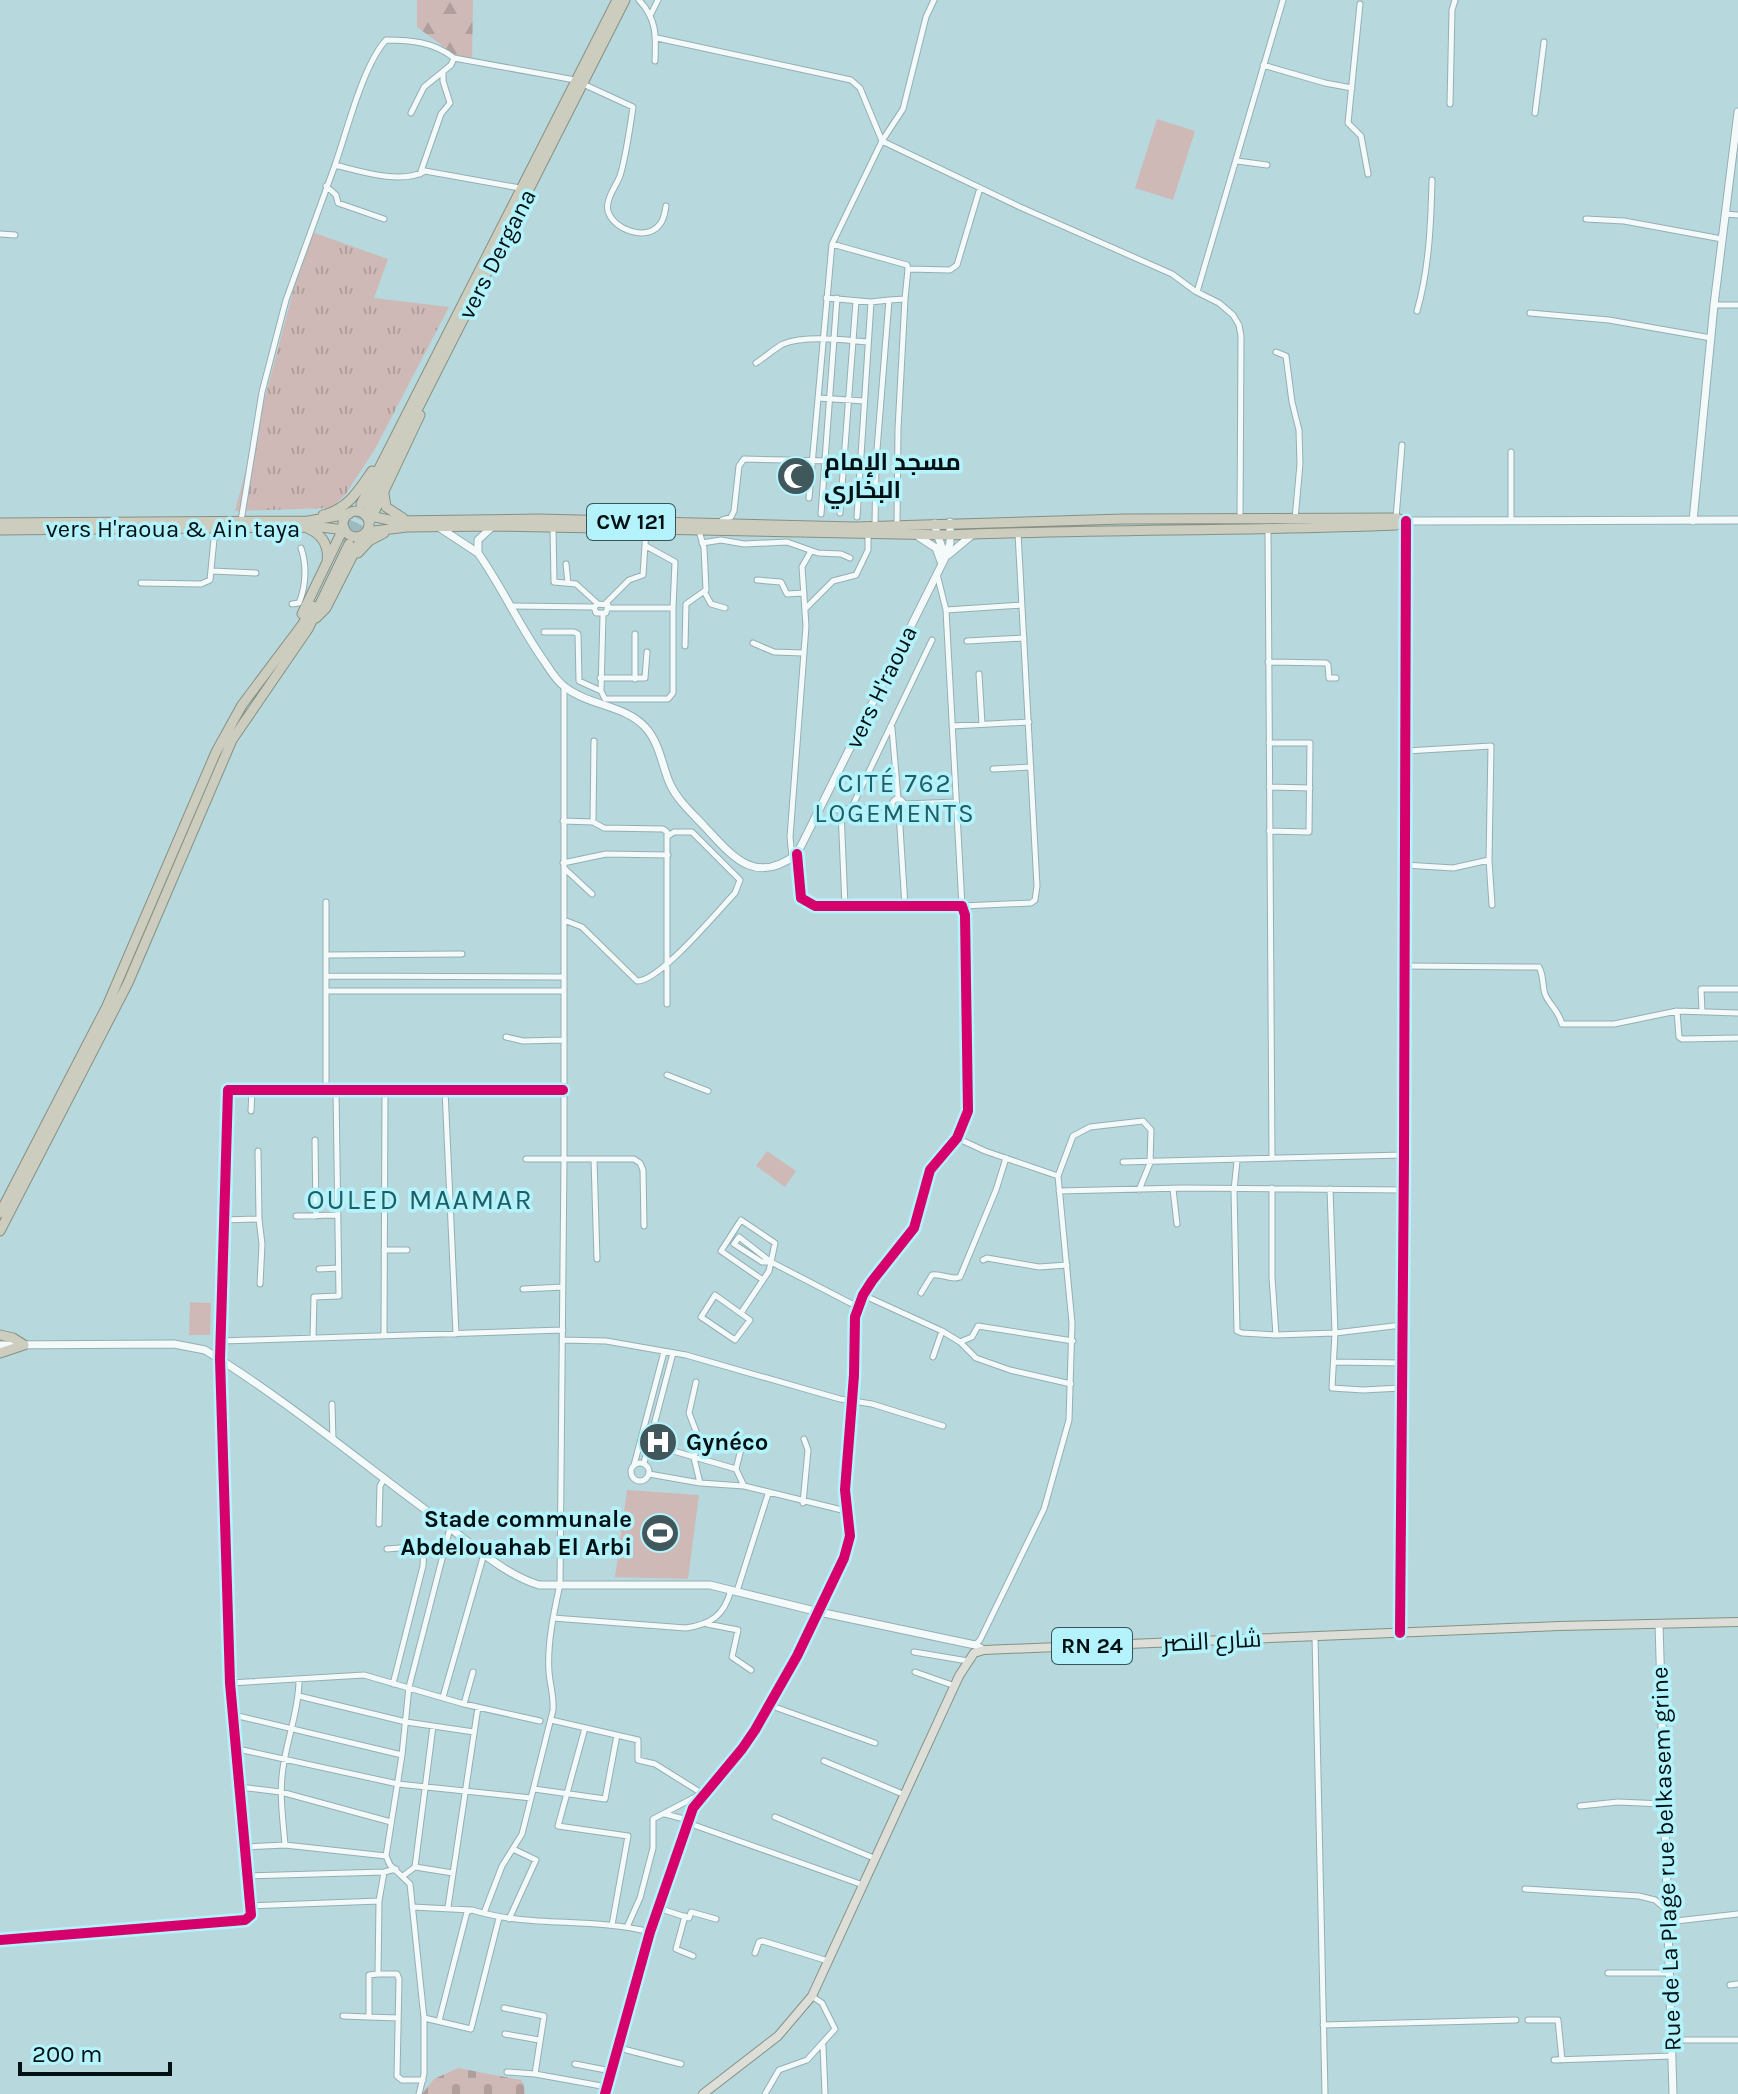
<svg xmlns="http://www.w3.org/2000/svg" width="1738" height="2094" font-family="Karla,Cairo,sans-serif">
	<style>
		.grass { fill: url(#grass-tufts) }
		.forest { fill: url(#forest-firs) }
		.cemetery { fill: url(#cemetery-stones) }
		.pitch { fill: #ceb9b7 }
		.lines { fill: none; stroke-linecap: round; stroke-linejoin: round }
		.highway-tunnel { stroke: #9cbbc0; stroke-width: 9; stroke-dasharray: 9 4.5; stroke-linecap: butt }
		.street-casing { stroke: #94afb3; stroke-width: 7 }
		.secondary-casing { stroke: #94afb3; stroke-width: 9 }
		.primary-casing { stroke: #869083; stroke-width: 10 }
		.highway-casing { stroke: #869083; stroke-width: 11 }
		.street { stroke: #f4f9fa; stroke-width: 5 }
		.secondary { stroke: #f4f9fa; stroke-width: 7 }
		.primary { stroke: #dcded7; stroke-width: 8 }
		.highway { stroke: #cdcdbf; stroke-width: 9 }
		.cycleway-casing { stroke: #b4f3fb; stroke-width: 15 }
		.cycleway { stroke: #d6006c; stroke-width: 10 }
		.labels { text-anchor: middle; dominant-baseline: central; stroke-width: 7; stroke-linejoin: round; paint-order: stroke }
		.shield { fill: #b4f3fb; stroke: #365559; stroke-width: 2 }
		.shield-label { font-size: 22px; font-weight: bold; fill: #001114 }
		.street-label { font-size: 24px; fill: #001114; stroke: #b4f3fb }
		.poi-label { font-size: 24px; font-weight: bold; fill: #001114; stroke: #b4f3fb; text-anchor: start }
		.neighbourhood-label { font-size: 26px; letter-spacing: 2px; fill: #1e5f66; stroke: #b4f3fb }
		.quarter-label { font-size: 28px; letter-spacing: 2px; fill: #1e5f66; stroke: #b4f3fb }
	</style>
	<defs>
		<pattern id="grass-tufts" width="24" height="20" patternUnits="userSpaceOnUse" patternTransform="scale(2)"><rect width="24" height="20" fill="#ceb9b7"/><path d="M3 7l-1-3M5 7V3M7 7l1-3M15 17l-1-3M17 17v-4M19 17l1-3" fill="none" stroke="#af9e9c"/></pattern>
		<pattern id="forest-firs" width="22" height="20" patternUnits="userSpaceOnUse" patternTransform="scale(2)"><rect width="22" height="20" fill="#ceb9b7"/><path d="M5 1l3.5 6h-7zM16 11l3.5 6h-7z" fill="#af9e9c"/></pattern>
		<pattern id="cemetery-stones" width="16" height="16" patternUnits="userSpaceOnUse" patternTransform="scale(2)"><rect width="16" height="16" fill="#ceb9b7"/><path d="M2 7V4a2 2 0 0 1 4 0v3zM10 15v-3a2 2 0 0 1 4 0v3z" fill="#af9e9c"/></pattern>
	</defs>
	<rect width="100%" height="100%" fill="#b7d9de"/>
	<path class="grass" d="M 309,231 L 388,259 L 374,298 L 449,307 L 375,449 L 345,495 L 331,508 L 235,511 Z"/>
	<path class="forest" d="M 417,0 L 473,0 L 472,60 L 455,55 L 417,27 Z"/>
	<path class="cemetery" d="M 458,2068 L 521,2080 L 524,2084 L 525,2094 L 422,2094 L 434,2079 Z"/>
	<path class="pitch" d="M 1157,119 L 1195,131 L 1173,200 L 1135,188 Z
		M 767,1151 L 796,1171 L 785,1187 L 756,1166 Z
		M 190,1302 L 211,1303 L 210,1335 L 189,1335 Z
		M 627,1490 L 699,1495 L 688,1579 L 615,1577 Z"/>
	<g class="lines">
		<path class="highway-tunnel" d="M 344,542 L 361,504
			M 349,544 L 368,508"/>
		<defs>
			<path id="street" d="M 639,0 C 657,19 656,36 655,61
				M 1360,4 L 1348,123 L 1361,136 L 1368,174
				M 651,14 L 658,0
				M 657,38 L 851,80 L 860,88 L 882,141 L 1020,207 L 1172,274 L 1195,291 L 1219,303 L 1233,315 L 1239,325 L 1241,336 L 1240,519
				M 454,58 L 575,80
				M 1263,65 L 1325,83 L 1352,88
				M 583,84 L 633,107 C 630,128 626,156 620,176 C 616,186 605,200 608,211 C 613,230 648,242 660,224 C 664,220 665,212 666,206
				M 1450,104 L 1452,10 L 1455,0
				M 411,113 L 424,87 L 451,65 L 454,58 C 434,42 411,40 386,40 C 363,65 347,131 335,165 C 359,171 402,185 425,171 L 520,188
				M 1535,113 L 1544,42
				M 1237,161 L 1267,165
				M 420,174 L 441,114 L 450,103 L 443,81 L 443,72
				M 326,186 L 336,195 L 338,203 L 384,219
				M 1725,214 L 1738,215
				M 1586,219 L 1624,221 L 1722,239
				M 0,234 L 15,235
				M 832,244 L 907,265 L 908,269
				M 1197,292 L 1283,0
				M 826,298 L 871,302 L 889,300
				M 905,299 L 908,269 L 950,270 L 957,265 L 980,188
				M 1714,305 L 1738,305
				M 1417,311 C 1429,270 1431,223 1432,180
				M 1530,313 L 1609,320 L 1711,338
				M 1276,352 L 1286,356 L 1292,402 L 1299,430 L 1300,464 L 1295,519
				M 756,363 C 765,357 774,349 783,344 C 806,335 844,340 868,342
				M 818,398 L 864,401
				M 809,498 L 832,244 L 882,141 L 903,109 L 926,17 L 934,0
				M 840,513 L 856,301
				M 821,514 L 837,298
				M 857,517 L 871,302
				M 1396,518 L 1402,445
				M 722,520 L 731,517 L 734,511 L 739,466 L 744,459 L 876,462
				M 1511,520 L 1511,452
				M 241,521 L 262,392 L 286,300 L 335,165
				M 875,526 L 876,462 L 889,300 L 905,299 L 898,429 L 897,525
				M 553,527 L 554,582 L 576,584 L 598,604 L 608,605 L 606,613 L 596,613 L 594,607 L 598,604
				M 1268,531 L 1272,1158
				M 702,543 L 721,540 L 744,544 L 787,542 L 818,553 L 841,554 L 850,558
				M 646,546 L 675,562 L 673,608
				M 566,564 L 568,583
				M 212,571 L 256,573
				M 937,574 L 946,610 L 962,906 L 1031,903 L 1035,900 L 1037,886 L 1018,533
				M 757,580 L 781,582 L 787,594 L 804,593
				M 141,583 L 201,584 L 210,580 L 215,529
				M 705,593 L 711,604 L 725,608
				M 292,604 L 299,603 C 306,586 307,565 301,548
				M 605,604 L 629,580 L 643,575 L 646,530
				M 511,606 L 594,607
				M 806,608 L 833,581 L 856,575 L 868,550 L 868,534
				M 946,610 L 1022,605
				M 603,615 L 601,691 L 605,699 L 668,699 L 673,693 L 673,608 L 609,608
				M 544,632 L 574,632 L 578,634 L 579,681 L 601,691
				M 967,641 L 1024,638
				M 753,643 L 774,652 L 803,653
				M 685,646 L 686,604 L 706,590 L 704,548 L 699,531
				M 1268,662 L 1326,663 L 1328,665 L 1329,678 L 1336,678
				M 979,674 L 982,724
				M 600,678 L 645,678 L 647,652
				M 635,679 L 635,634
				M 952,726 L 1029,722
				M 892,728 L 898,799
				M 1269,743 L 1310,743 L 1309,832 L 1269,831
				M 993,769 L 1031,767
				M 1269,787 L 1310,788
				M892 805a6 6 0 1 1 12 0a6 6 0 1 1-12 0Z
				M 905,804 L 956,802
				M 851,809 L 932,640
				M 831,810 L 892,806
				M 841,810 L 845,906
				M 899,812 L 905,906
				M 563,821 L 593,822 L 604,828 L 663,829 L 667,832 L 667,1004
				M 593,822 L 594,741
				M 792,857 L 790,837 L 806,626 L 802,567 L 811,551
				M 1489,860 L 1492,905
				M 563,863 L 606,854 L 668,855
				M 1405,865 L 1453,868 L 1489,860 L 1491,746 L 1406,751
				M 564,868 L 592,894
				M 564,920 L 582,927 L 637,981 C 659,982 717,912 735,893 L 740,880 L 692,832 L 674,832 L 668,836
				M 328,955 L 462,954
				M 1404,966 L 1539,967 C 1544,976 1542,985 1545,994 C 1549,1005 1558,1009 1562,1024 L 1614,1024 L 1677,1011 L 1738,1013
				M 328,976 L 563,977
				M 328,991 L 563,991
				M 1677,1011 L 1679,1037 L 1682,1039 L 1738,1038
				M 1702,1011 L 1701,989 L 1738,989
				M 506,1037 L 523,1041 L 563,1040
				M 667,1075 L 708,1091
				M 445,1090 L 456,1334
				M 326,1091 L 326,902
				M 251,1111 L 252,1090
				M 957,1138 L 985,1151 L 1058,1176
				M 315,1140 L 316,1216
				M 526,1159 L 634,1159 L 640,1163 L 643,1170 L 644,1226
				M 594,1159 L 597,1259
				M 1237,1161 L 1234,1190 L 1237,1331 L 1242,1333 L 1276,1335 L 1272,1277 L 1272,1188
				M 1123,1162 L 1404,1155
				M 1173,1189 L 1177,1224
				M 1330,1189 L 1335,1333 L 1402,1325
				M 1059,1191 L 1182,1188 L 1403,1190
				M 296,1216 L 338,1215
				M 259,1219 L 262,1244 L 260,1284
				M 224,1220 L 259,1219 L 258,1151
				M 384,1250 L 407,1250
				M 983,1260 L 987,1258 L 1039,1267 L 1067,1265
				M 319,1269 L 338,1268
				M 763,1280 L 769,1271 L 771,1262 L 739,1237 L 734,1244 L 762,1262 L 771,1262
				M 523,1289 L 563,1287
				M 921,1293 L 932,1275 C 942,1273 951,1281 960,1277 L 996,1190 L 1006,1158
				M 715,1295 L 750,1320 L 735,1340 L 701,1317 Z
				M 863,1295 L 942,1331 L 960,1342 L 976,1358 L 1010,1370 L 1071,1384
				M 741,1313 L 763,1280 L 721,1251 L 741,1220 L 775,1243 L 771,1262 L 858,1307
				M 1276,1335 L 1335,1333 L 1332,1388 L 1363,1390 L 1401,1388
				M 384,1336 L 385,1091
				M 313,1337 L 314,1297 L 339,1296 L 336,1091
				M 562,1340 L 606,1341 L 686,1355 L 840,1399 L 872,1404 L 943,1426
				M 221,1341 L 563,1330
				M 960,1342 L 972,1337 L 978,1326 L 1073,1341
				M 933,1357 L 942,1331
				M 1334,1362 L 1402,1363
				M 696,1382 L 689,1413 L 699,1439 L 694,1458 L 700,1483 L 744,1486 L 846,1511
				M 332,1404 L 333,1440
				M 663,1448 L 736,1469 L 744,1486
				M631 1472a9 9 0 1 1 18 0a9 9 0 1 1-18 0Z
				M 644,1463 L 673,1353
				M 634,1465 L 664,1352
				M 736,1469 L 742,1445
				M 649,1474 L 700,1483
				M 803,1503 L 808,1450 L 804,1439
				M 379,1524 L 380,1486 L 384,1479
				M 387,1549 L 424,1546 L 423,1566 L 393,1684
				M 737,1591 L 768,1494
				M 553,1618 L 686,1628 C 711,1624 724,1616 731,1590
				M 707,1624 L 738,1630 L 732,1657 L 751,1670
				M 1315,1637 L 1325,2094
				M 975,1645 L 980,1640 L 1044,1509 L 1069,1420 L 1072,1323 L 1058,1176 L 1073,1136 L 1090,1127 L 1143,1121 L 1151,1130 L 1150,1163 L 1139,1190
				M 914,1652 L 968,1661
				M 915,1672 L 955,1686
				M 230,1683 L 364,1675 L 464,1704 L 473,1672
				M 299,1696 L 406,1722 L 474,1732
				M 443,1697 L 484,1554
				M 464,1704 L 540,1721
				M 769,1705 L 875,1743
				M 234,1715 L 402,1755
				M 551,1720 L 638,1740 L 638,1760 L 655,1764 L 703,1794
				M 585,1728 L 558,1826 L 628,1836 L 612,1925
				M 238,1749 L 398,1784 L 531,1798
				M 824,1761 L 905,1795
				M 240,1787 L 281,1792 L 391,1822
				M 534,1789 L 605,1799 L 617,1735
				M 1580,1806 L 1618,1802 L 1663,1804
				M 665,1814 L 688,1820
				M 775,1817 L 876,1859
				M 688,1823 L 863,1885
				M 285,1845 C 283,1819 279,1794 283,1768 C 287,1739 299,1709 299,1680
				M 244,1847 L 285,1845 L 386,1856
				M 415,1867 L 453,1873
				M 384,1872 L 379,1901 L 378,1974 L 397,1974 L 399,1979 L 397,2076 L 402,2080 L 423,2080
				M 247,1876 L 384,1872 L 396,1869
				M 403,1876 L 415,1867 L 433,1726
				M 1525,1889 L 1639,1896 L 1655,1900 L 1666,1909
				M 250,1906 L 379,1901
				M 412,1907 L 471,1910
				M 448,1907 L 478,1707
				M 658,1908 L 689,1918 L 691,1912 L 716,1919
				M 484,1913 L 502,1866 L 522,1834 L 553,1710 C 554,1696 550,1685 549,1672 C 547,1643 554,1612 560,1584 L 564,1159 L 564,687
				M 685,1916 L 676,1949 L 693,1956
				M 509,1919 L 536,1860 L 513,1849
				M 1667,1922 L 1738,1914
				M 627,1927 L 640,1898 L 653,1848 L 653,1819 L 701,1794
				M 0,1940 L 245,1920 L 251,1915 L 230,1683 L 220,1359 L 228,1090 L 563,1090
				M 755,1953 L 759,1942 L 763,1941 L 828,1961
				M 1608,1973 L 1669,1973
				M 378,1974 L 369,1975 L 369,2017 L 398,2018
				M 1730,1985 L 1738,1984
				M 504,2008 L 544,2016 L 535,2074
				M 343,2016 L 369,2017
				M 424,2018 L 471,2029 L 499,1918
				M 1528,2020 L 1558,2020 L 1562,2060
				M 439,2021 L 467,1912 L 472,1910 C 530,1928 591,1917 650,1932
				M 1323,2025 L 1516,2020
				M 505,2034 L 539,2040
				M 1672,2040 L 1738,2040
				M 823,2046 L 825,2094
				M 619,2048 L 681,2064
				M 1554,2060 L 1672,2056
				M 575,2064 L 611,2071
				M 507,2072 L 535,2074 L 607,2087
				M 419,2094 L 424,2074 L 424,2018 L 410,1884 L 390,1865 L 386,1856 L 402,1755 L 409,1687 L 450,1528
				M 765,2094 L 779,2070 L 807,2060 L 835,2029 L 822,2003 L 813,1997"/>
			<path id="secondary" d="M 1693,521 L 1714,305 L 1738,112
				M 935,523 C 935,536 944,544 943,558
				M 440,528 L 478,553 L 478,540 L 492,527
				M 919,537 L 936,548 L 942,564
				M 478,553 C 502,587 519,625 542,658 C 549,668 555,680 565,687 C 589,706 626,705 646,728 C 660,744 662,766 670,784 C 678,801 693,814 705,827 C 733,857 755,886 797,854 L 944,560 L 950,543 L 950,522
				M 948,555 L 972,535
				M 0,1345 L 174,1344 L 205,1350 C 288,1401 364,1465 442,1522 C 472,1544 503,1574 539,1585 L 710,1585 L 819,1612 L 975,1645 L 984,1650
				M 1659,1624 L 1673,2094
				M 1400,1633 L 1404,1155 L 1406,521 L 1738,520
				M 605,2094 L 650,1932 L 693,1808 L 742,1749 L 755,1730 L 797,1656 L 844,1558 L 850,1536 L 845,1490 L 854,1375 L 855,1317 L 863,1295 L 872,1281 L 914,1228 L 930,1170 L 957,1138 L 968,1111 L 965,915 L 962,906 L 815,906 L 801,898 L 797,854"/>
			<path id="primary" d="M 703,2094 L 778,2036 L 812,1996 L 959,1676 L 974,1653 L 984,1650 L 1559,1626 L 1738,1622"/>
			<path id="highway" d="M 384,494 L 386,507 L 403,518
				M 361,504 L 617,0
				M 368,507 L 625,0
				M343 524a13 13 0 1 1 26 0a13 13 0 1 1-26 0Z
				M 323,515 C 348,509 358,491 372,471
				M 366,515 L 394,521 L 539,519 L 855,527 L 1123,519 L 1396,518 L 1405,521
				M 0,523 L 308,521 L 349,514
				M 369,523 L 420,415
				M 309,529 C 323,535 329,546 327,562
				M 0,530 L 321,527 L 345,530
				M 364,535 L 374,531 L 407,527 L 494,526 L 947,535 C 1097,529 1246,531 1396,525 L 1406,521
				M 358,553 L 369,541 L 384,533
				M 302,614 L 344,527
				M 316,618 L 326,608 L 363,535
				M 0,1213 L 107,1006 L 216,752 L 242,705 L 302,625 L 313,606
				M 0,1231 L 128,983 L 232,740 L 308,629 L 349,544
				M 0,1335 L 13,1338 L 24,1345
				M 0,1353 L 24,1345"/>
		</defs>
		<use href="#street" class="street-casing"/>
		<use href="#secondary" class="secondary-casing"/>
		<use href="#primary" class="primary-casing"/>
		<use href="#highway" class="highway-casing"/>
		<use href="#street" class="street"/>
		<use href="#secondary" class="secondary"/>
		<use href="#primary" class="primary"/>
		<use href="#highway" class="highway"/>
		<defs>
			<path id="cycleway" d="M 1400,1633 L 1404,1155 L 1406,521
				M 0,1940 L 245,1920 L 251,1915 L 230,1683 L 220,1359 L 228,1090 L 563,1090
				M 605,2094 L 650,1932 L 693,1808 L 742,1749 L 755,1730 L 797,1656 L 844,1558 L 850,1536 L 845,1490 L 854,1375 L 855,1317 L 863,1295 L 872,1281 L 914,1228 L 930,1170 L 957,1138 L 968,1111 L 965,915 L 962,906 L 815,906 L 801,898 L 797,854"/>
		</defs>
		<use href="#cycleway" class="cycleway-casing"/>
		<use href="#cycleway" class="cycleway"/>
	</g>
	<defs>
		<symbol id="mosque-disc" viewBox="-11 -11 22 22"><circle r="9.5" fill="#40575b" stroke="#b4f3fb"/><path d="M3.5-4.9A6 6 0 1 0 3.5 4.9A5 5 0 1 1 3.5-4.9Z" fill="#fff"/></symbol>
		<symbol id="hospital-disc" viewBox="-11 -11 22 22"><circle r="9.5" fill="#40575b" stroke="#b4f3fb"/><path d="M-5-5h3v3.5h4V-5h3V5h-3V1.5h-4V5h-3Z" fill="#fff"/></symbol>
		<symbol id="stadium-disc" viewBox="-11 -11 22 22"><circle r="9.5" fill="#40575b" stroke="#b4f3fb"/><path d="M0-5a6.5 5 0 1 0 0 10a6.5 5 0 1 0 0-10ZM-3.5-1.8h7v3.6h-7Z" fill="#fff"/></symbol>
	</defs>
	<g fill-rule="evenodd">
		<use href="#mosque-disc" x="774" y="454" width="44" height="44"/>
		<use href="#hospital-disc" x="636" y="1420" width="44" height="44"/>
		<use href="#stadium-disc" x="638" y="1511" width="44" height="44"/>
	</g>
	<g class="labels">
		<g class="shield">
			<rect x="587" y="504" width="88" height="36" rx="6"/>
			<rect x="1052" y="1628" width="80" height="36" rx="6"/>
		</g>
		<g class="shield-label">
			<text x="631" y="522">CW 121</text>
			<text x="1092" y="1646">RN 24</text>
		</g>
		<g class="street-label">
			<text transform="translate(497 254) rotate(-63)">vers Dergana</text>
			<text x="173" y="529">vers H'raoua &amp; Ain taya</text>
			<text transform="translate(881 687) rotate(-64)">vers H'raoua</text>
			<text transform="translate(1212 1641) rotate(-3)">شارع النصر</text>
			<text transform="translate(1666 1859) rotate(-92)">Rue de La Plage rue belkasem grine</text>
		</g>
		<g class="poi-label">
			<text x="824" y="462">مسجد الإمام<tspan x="824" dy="28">البخاري</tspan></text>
			<text x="686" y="1442">Gynéco</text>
			<text x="632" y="1519" text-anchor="end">Stade communale<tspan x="632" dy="28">Abdelouahab El Arbi</tspan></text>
		</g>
		<g class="neighbourhood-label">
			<text x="895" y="783">CITÉ 762<tspan x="895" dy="30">LOGEMENTS</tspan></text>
		</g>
		<g class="quarter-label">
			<text x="420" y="1199">OULED MAAMAR</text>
		</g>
	</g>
	<path d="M20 2062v12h150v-12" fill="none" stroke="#001114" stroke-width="4"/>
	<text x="32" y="2062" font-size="24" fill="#001114" stroke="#b4f3fb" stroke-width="6" paint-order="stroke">200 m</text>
</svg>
